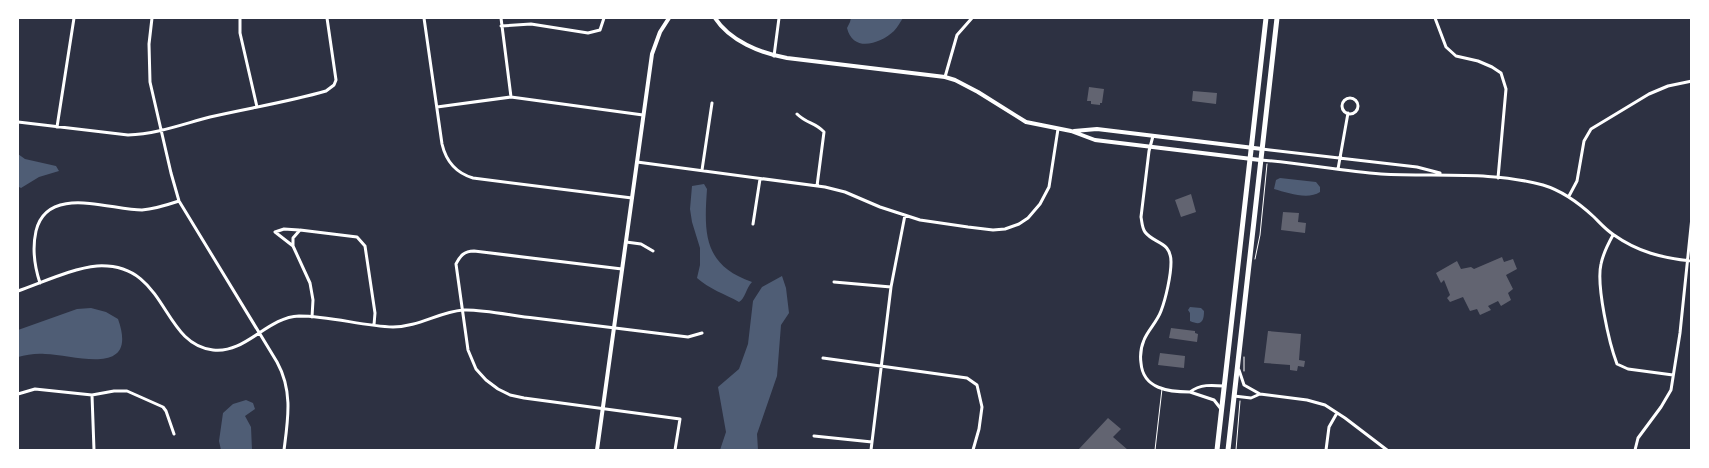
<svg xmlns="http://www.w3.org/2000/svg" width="1709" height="468" font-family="'Fira Sans Condensed',sans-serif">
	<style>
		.water { fill: #4f5d75 }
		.building { fill: #626471 }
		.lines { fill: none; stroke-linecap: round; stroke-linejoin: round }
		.path { stroke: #fff; stroke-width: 1 }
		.service { stroke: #fff; stroke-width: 1 }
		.minor { stroke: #fff; stroke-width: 3 }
		.tertiary { stroke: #fff; stroke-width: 4 }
		.trunk { stroke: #fff; stroke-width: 5 }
	</style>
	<rect width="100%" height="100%" fill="#2d3142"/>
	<path class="water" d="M 851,18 L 903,18 C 900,22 898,27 894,31 C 880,44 853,53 847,28 L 850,22 Z
		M 18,154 L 25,159 L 56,166 L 59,171 L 39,177 L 21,188 L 19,187 Z
		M 1280,178 L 1316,182 L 1320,187 L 1320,192 C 1308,200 1288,193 1274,189 L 1276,180 Z
		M 704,184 L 707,189 C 704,233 703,265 752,282 C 746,288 745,299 739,302 C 725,294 709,289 697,278 L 700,265 L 700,248 L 692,222 L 690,209 L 692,186 Z
		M 782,276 L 786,288 L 789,313 L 781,325 L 777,376 L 757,434 L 758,450 L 720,450 L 726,432 L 718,387 L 739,369 L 748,344 L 753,301 L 762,287 Z
		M 1190,307 L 1201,308 L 1204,311 C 1204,322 1201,326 1190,321 L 1190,313 L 1188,310 Z
		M 91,308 L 106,312 L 118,319 C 139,378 76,355 45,354 C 36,353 26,355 18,357 L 18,330 L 77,309 Z
		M 246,400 L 253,403 L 255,409 L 245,416 L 251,427 L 252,450 L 221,450 L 219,441 L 223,413 L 233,404 Z"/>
	<path class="building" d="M 1089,87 L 1104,89 L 1102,103 L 1100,103 L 1100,105 L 1091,104 L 1091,101 L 1087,101 Z
		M 1193,91 L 1217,93 L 1216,104 L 1192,101 Z
		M 1191,194 L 1196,212 L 1181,217 L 1175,200 Z
		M 1283,212 L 1299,213 L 1298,222 L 1306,223 L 1305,233 L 1281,230 Z
		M 1502,257 L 1504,262 L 1513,259 L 1517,269 L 1506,275 L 1513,289 L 1508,293 L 1511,300 L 1501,306 L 1498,301 L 1488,306 L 1491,310 L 1480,315 L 1477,309 L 1470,311 L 1463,297 L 1450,302 L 1447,298 L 1450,295 L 1444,280 L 1441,283 L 1436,273 L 1457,261 L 1461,269 L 1471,267 L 1474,269 Z
		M 1171,328 L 1195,331 L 1195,333 L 1198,334 L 1197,342 L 1169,338 Z
		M 1268,331 L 1301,334 L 1299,360 L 1305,361 L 1304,367 L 1298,366 L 1297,371 L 1290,370 L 1290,365 L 1264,363 Z
		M 1160,353 L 1185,356 L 1184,368 L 1158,365 Z
		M 1108,418 L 1121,429 L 1113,437 L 1128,450 L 1078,450 Z"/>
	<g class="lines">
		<path class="path" d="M 1255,259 L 1260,235 L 1267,164
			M 1244,357 L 1244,371
			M 1236,450 L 1240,401"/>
		<path class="service" d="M 1155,450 L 1162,389"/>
		<path class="minor" d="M 152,18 L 149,44 L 150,82 L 171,173 L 179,201 L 277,362 C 293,391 288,419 284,450
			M 240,18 L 240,33 L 257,107
			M 424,18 L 442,144 C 446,161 456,173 473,178 L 632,198
			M 501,18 L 511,97
			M 1435,18 L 1446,47 L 1456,56 L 1478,61 L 1492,67 L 1501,73 L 1506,89 L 1498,178
			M 501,26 L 531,24 L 588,33 L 600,30 L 604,18
			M 774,56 L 779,18
			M 945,77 L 957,35 L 972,18
			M1342 106a8 8 0 1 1 16 0a8 8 0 1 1-16 0Z
			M 437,107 L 511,97 L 643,115
			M 797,114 C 807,124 815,122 824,132 L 817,186
			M 18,122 L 128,135 C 157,134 183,124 210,117 C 249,108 288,102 326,91 L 334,85 L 336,80 L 327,18
			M 57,127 L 74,18
			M 1153,136 L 1149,151 L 1141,217 C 1142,222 1142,228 1145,232 C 1154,244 1171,241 1171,262 C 1171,275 1166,298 1161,311 C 1157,322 1148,330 1144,340 C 1141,347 1140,356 1141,363 C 1143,389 1169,392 1190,392
			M 1262,149 L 1417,167 L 1440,173
			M 1261,160 C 1301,163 1341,171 1381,174 C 1435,177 1491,171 1543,185 C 1563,191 1579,203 1594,217 C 1600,223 1606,230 1614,235 C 1638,252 1662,258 1692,261
			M 637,162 L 825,187 L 845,192 L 880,207 L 920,220 L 968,227 L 993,230 L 1005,229 L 1019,224 L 1028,218 L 1040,204 L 1049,187 L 1058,129
			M 1338,169 L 1348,113
			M 702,170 L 712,103
			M 1569,196 L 1577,181 L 1584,141 L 1591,129 L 1649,94 L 1668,86 L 1692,81
			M 753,224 L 760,179
			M 1613,235 C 1608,244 1603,254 1601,264 C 1596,285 1609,343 1617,364 L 1628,369 L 1673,375
			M 626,242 L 641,244 L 653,251
			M 293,246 L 275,232 L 284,229 L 299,230
			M 622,269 L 474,251 C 464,251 460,256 456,264 L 468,350 L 476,369 L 486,380 L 498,389 L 510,395 L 524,398 L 680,419 L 675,450
			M 834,282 L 891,287
			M 40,283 C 34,265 32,249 36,231 C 47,184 110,210 142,210 C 155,209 167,205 179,201
			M 18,291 C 41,283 73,268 97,266 C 168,262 160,344 213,350 C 246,354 267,317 299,316 C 331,316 362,326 393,327 C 418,327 439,312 463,310 C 482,309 514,316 534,318 C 586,324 637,331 688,337 L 702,333
			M 312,317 L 313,300 L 310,283 L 293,246 L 293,238 L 300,230 L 357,237 L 365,246 L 375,313 L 374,325
			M 823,358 L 967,378 L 977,385 L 982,407 L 979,429 L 973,450
			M 18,394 L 35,389 L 92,395 L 114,391 L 127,391 L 163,407 L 166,411 L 174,434
			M 1260,394 L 1307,400 L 1325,405 L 1345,418 L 1387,450
			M 92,395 L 94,450
			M 1234,396 L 1251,398 L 1260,394 L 1244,385 L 1239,370
			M 1221,409 L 1214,400 L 1190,392 C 1200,384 1212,385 1224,386
			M 814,436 L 872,442
			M 871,450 L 891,287 L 905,215
			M 1326,450 L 1329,427 L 1337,413
			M 1635,450 L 1638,438 L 1661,407 L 1671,390 L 1680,333 L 1692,217"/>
		<path class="tertiary" d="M 715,18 C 730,41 760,53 787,58 L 945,77 L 955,80 L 978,92 L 1026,122 L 1071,131 L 1095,140 L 1260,160
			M 1074,131 L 1097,129 L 1262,149
			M 597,450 L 652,54 L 660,32 L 669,18"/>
		<path class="trunk" d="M 1217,450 L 1266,18
			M 1228,450 L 1277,18"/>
	</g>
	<rect width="1709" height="468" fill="none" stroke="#ffffff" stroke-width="38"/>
</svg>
